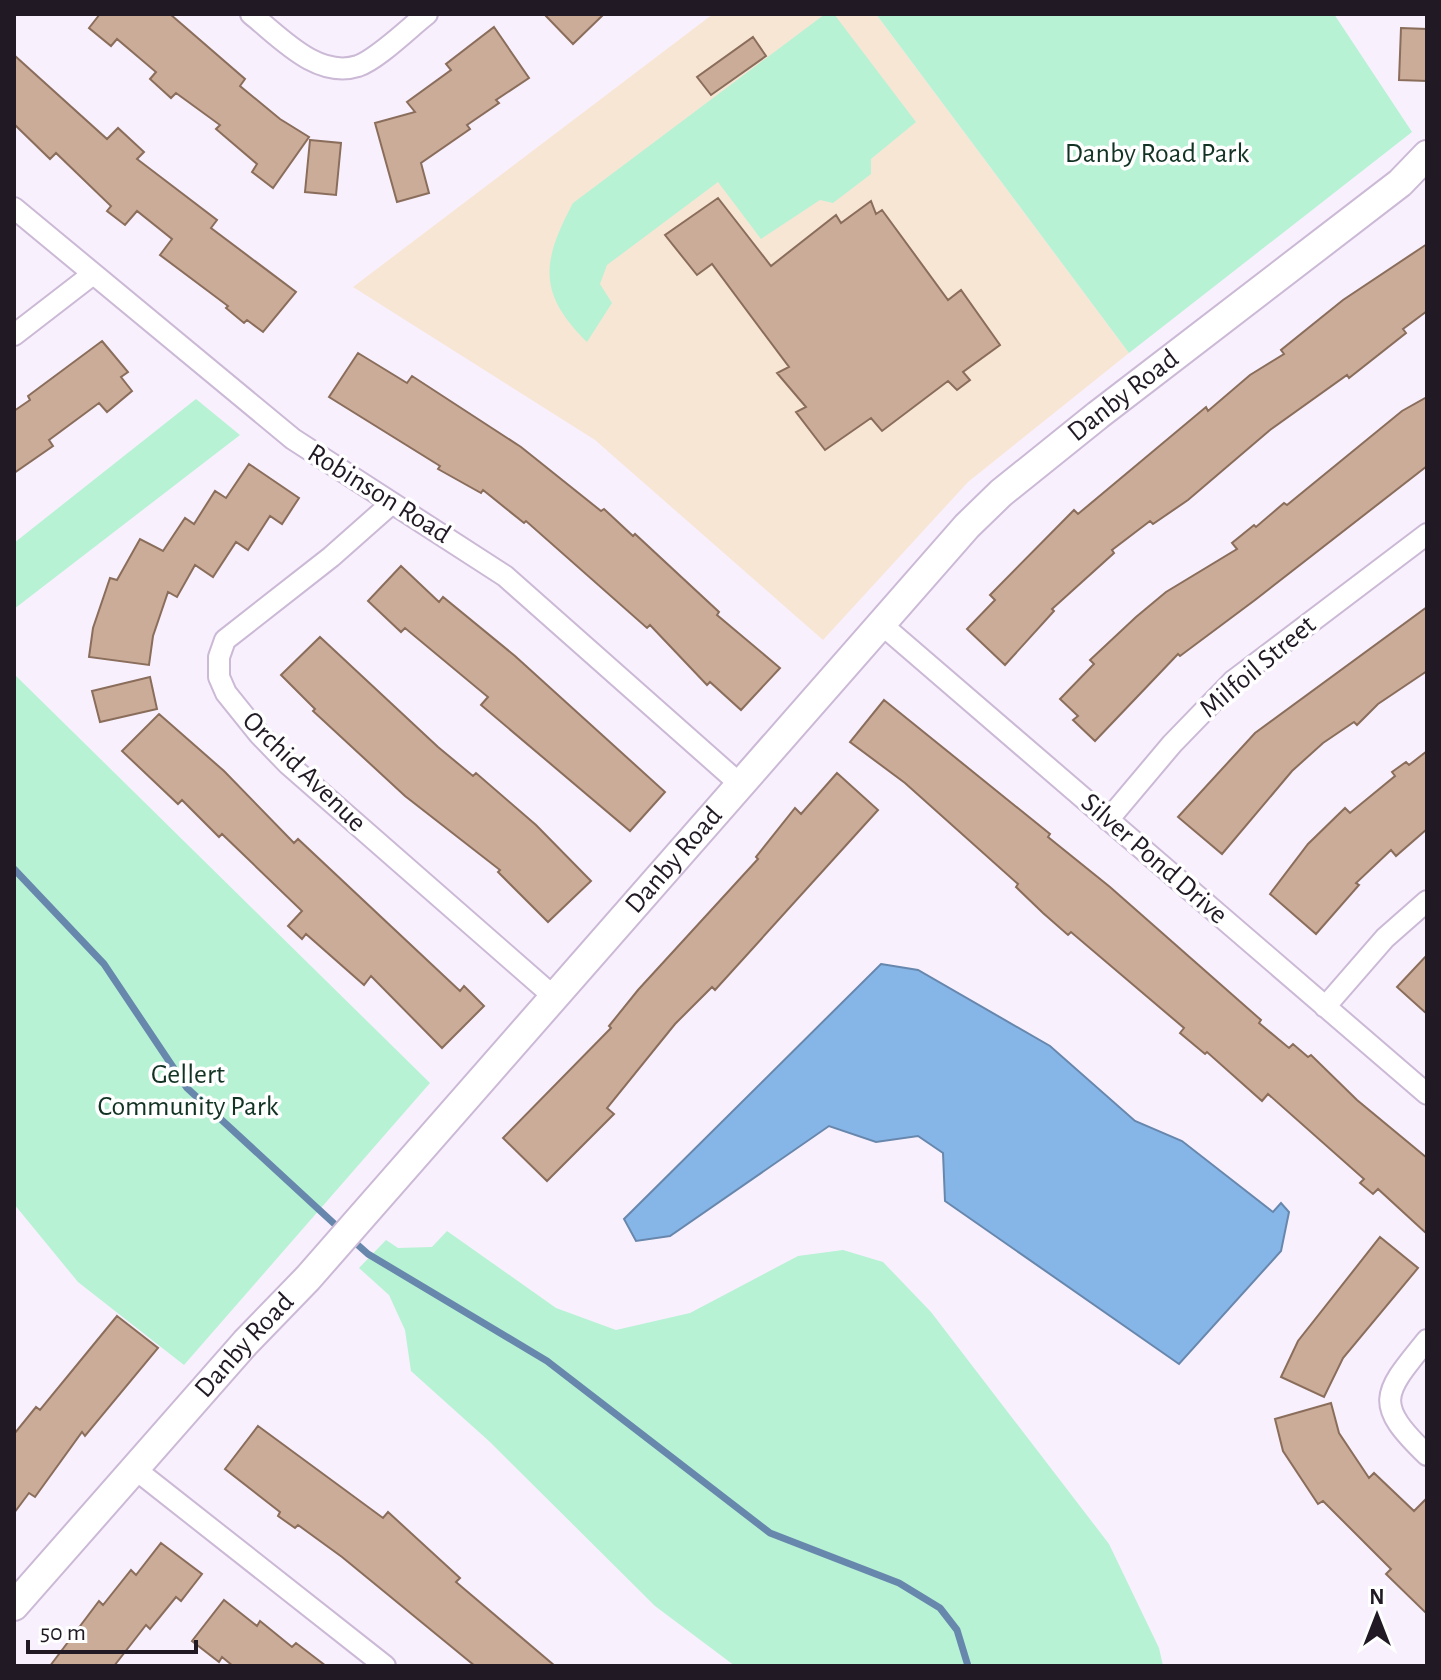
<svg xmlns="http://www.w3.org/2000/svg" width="1441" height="1680" font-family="'Alegreya Sans',sans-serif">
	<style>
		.education { fill: #f8e6d5 }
		.green { fill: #b7f2d4 }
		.water { fill: #86b6e7; stroke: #6887ad; stroke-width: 2 }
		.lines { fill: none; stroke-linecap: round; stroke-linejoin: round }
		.stream { stroke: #6887ad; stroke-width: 7 }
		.building { fill: #cbac99; stroke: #8a6d5b; stroke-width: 2 }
		.street-casing { stroke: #cbb9d6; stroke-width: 24 }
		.secondary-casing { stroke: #cbb9d6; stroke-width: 32 }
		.street { stroke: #fff; stroke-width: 20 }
		.secondary { stroke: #fff; stroke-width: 28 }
		.labels { text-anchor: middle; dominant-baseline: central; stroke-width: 7; stroke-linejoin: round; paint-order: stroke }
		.park-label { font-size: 28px; fill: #123324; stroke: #fff }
		.street-label { font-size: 28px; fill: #211a25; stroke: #fff }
	</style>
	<rect width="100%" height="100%" fill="#f8f0fd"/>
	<path class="education" d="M 713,14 L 876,14 L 1129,353 L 968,482 L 823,640 L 595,440 L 353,287 Z"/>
	<path class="green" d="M 825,14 L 834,14 L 916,122 L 871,159 L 871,174 L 833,203 L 820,200 L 761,239 L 718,182 L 607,265 L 600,284 L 612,303 L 587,342 C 537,293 542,261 573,203 Z
		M 876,14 L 1334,14 L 1412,132 L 1129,353 Z
		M 196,399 L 240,435 L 14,609 L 14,543 Z
		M 14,674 L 430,1083 L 184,1365 L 78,1282 L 14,1204 Z
		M 447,1231 L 556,1308 L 616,1330 L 690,1313 L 798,1256 L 843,1250 L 883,1262 L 931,1312 L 1109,1544 L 1159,1648 L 1163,1666 L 735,1666 L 655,1606 L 490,1442 L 411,1371 L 405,1330 L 389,1295 L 359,1268 L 386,1240 L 398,1248 L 432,1247 Z"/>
	<path class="water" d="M 881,964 L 918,970 L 1050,1046 L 1135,1121 L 1182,1141 L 1273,1212 L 1281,1203 L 1289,1212 L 1281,1251 L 1179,1364 L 945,1201 L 943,1153 L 918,1136 L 876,1142 L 829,1126 L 670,1236 L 636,1241 L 624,1219 Z"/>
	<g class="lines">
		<path class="stream" d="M 14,869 L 104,964 L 187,1088 L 341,1230
			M 350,1238 L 368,1254 L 547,1361 L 770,1533 L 899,1583 L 940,1608 L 957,1630 L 968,1666"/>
	</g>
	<path class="building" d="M 100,14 L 170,14 L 245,79 L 240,86 L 280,119 L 309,137 L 273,188 L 252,172 L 257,164 L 216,129 L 220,125 L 176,93 L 171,98 L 150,79 L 156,72 L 117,39 L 111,46 L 89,28 Z
		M 544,14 L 604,14 L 573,44 Z
		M 494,27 L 529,78 L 496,100 L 499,103 L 467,125 L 470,129 L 421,163 L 429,193 L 397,202 L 375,123 L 415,112 L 407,102 L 451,70 L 446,64 Z
		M 1401,28 L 1427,29 L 1427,81 L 1399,80 Z
		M 753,37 L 766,56 L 711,95 L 697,77 Z
		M 14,55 L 107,139 L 118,128 L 144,152 L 137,159 L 217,220 L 211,228 L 296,292 L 263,332 L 247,320 L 244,323 L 226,308 L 228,306 L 160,255 L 172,239 L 137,211 L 125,225 L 107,211 L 111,206 L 56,153 L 50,159 L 14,124 Z
		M 310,140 L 341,143 L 336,195 L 305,192 Z
		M 718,198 L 771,266 L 836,215 L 841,223 L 871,201 L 876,214 L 882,210 L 948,300 L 961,290 L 1000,345 L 963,372 L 970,380 L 957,390 L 948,381 L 882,431 L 871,418 L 825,450 L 796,412 L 806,407 L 777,373 L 789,367 L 712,264 L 697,275 L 665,235 Z
		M 1427,244 L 1427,311 L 1403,329 L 1406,333 L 1349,378 L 1347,375 L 1270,430 L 1188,500 L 1153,524 L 1150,521 L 1112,550 L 1114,553 L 1052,609 L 1054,611 L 1005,665 L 967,629 L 995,600 L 990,595 L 1074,510 L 1078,514 L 1206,407 L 1208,411 L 1250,375 L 1284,354 L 1281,350 L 1343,300 Z
		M 102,341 L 128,372 L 121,377 L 132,391 L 107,412 L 99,403 L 49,440 L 53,446 L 14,473 L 14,411 L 30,400 L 28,396 Z
		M 358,353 L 407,383 L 412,376 L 521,447 L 601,511 L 604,509 L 633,536 L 635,534 L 719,612 L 717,615 L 780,668 L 741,710 L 710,682 L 707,685 L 650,625 L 647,628 L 526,521 L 524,523 L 483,490 L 481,493 L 438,469 L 440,466 L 329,397 Z
		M 1427,397 L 1427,466 L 1255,600 L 1180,656 L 1178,654 L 1095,741 L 1073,720 L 1078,716 L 1060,699 L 1094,664 L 1090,660 L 1136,617 L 1166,592 L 1237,549 L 1232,543 L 1254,525 L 1256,527 L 1284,503 L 1287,505 L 1402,411 Z
		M 249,464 L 299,498 L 282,524 L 270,516 L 248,550 L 236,542 L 213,577 L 195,565 L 177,597 L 168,592 L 153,636 L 149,665 L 89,657 L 93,628 L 110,578 L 117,580 L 140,539 L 163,551 L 185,518 L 194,524 L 215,491 L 226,498 Z
		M 401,566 L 439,602 L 443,597 L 515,656 L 665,792 L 630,831 L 481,705 L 488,697 L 405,628 L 401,632 L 368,601 Z
		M 1427,607 L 1427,671 L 1378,704 L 1357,725 L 1354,722 L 1323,743 L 1292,771 L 1222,854 L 1178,817 L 1255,733 Z
		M 320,637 L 438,747 L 473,776 L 476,773 L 536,825 L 591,881 L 548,922 L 498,872 L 500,870 L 405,796 L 313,711 L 315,709 L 281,675 Z
		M 150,677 L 157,709 L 100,722 L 92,691 Z
		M 884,700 L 1050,834 L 1048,837 L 1110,887 L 1261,1020 L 1259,1023 L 1289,1048 L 1293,1044 L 1308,1057 L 1311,1055 L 1357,1100 L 1427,1158 L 1427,1234 L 1378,1189 L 1373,1194 L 1360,1183 L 1364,1179 L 1268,1094 L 1262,1101 L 1207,1052 L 1205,1054 L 1180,1033 L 1184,1028 L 1071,932 L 1068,935 L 1043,913 L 1016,887 L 1018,884 L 905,783 L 850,742 Z
		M 159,714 L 224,771 L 294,843 L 298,839 L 460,991 L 464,986 L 484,1006 L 442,1048 L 371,976 L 364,985 L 306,934 L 302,939 L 288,926 L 302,911 L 222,834 L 219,837 L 182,800 L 178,804 L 122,751 Z
		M 1427,751 L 1427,829 L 1396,856 L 1391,850 L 1356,883 L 1359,885 L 1316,934 L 1270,894 L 1308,844 L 1345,808 L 1350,813 L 1395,776 L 1392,772 L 1406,762 L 1409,765 Z
		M 837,773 L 878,810 L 715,990 L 712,987 L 675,1024 L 607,1108 L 614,1114 L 547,1181 L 503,1138 L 611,1028 L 609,1026 L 638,990 L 758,859 L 756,857 L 795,808 L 801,814 Z
		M 1427,955 L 1427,1014 L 1397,987 Z
		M 1380,1237 L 1418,1268 L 1343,1358 L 1324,1397 L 1281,1377 L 1298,1341 Z
		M 117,1316 L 158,1348 L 85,1436 L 82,1432 L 35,1497 L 29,1493 L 14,1513 L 14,1434 L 36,1407 L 40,1410 Z
		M 1331,1403 L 1339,1433 L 1369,1478 L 1374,1473 L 1414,1511 L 1427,1498 L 1427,1614 L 1386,1574 L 1391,1569 L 1323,1501 L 1318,1504 L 1283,1451 L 1275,1419 Z
		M 258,1426 L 383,1518 L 388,1512 L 460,1578 L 456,1582 L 555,1666 L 475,1666 L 342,1557 L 298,1525 L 295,1528 L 278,1516 L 280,1512 L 225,1469 Z
		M 161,1543 L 202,1574 L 181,1601 L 176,1597 L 150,1629 L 146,1625 L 114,1666 L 50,1666 L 99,1601 L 103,1605 L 131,1570 L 136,1575 Z
		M 224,1600 L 257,1626 L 260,1621 L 292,1647 L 296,1643 L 326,1666 L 233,1666 L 222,1657 L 219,1662 L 192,1641 Z"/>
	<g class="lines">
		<defs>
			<path id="street" d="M 251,14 C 280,37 317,79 358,66 C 378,59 410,27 427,14
				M 14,208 L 293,439 L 505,576 L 741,785
				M 14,335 L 93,274
				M 392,503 L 331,557 L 225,640 L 219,657 L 219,677 L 226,693 L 259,734 L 288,764 L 553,996
				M 880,623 L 1427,1094
				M 1108,820 L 1172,744 L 1233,681 L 1427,534
				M 1325,1007 L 1385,938 L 1427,901
				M 1427,1340 C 1383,1394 1373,1403 1427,1455
				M 135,1469 L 385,1666"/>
			<g id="secondary">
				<path id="s1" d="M 14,1606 L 246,1342 L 308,1278 L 967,526 L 1001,493 L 1098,415 L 1400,183 L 1427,155"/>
			</g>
		</defs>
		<use href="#street" class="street-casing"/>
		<use href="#secondary" class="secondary-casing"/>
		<use href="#street" class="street"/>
		<use href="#secondary" class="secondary"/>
	</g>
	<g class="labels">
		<g class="park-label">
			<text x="1157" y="154">Danby Road Park</text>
			<text x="188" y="1075">Gellert<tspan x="188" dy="32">Community Park</tspan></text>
		</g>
		<g class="street-label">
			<text stroke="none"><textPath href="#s1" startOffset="1644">Danby Road</textPath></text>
			<text transform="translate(379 494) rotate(32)">Robinson Road</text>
			<text transform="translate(1258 667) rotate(-40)">Milfoil Street</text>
			<text transform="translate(304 772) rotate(44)">Orchid Avenue</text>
			<text stroke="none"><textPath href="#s1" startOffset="996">Danby Road</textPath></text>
			<text transform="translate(1154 859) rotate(41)">Silver Pond Drive</text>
			<text stroke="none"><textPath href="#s1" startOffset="348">Danby Road</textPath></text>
		</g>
	</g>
	<rect width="1441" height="1680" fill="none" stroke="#211a25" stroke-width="32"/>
	<g transform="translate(1377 1616)" stroke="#ffffff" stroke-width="6" paint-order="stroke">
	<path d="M0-6L14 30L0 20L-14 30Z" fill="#211a25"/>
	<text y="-12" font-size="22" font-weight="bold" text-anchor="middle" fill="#211a25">N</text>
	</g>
	<path d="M28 1640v12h168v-12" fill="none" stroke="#211a25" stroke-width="4"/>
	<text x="40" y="1640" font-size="24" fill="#211a25" stroke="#ffffff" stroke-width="6" paint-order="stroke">50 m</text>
</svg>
